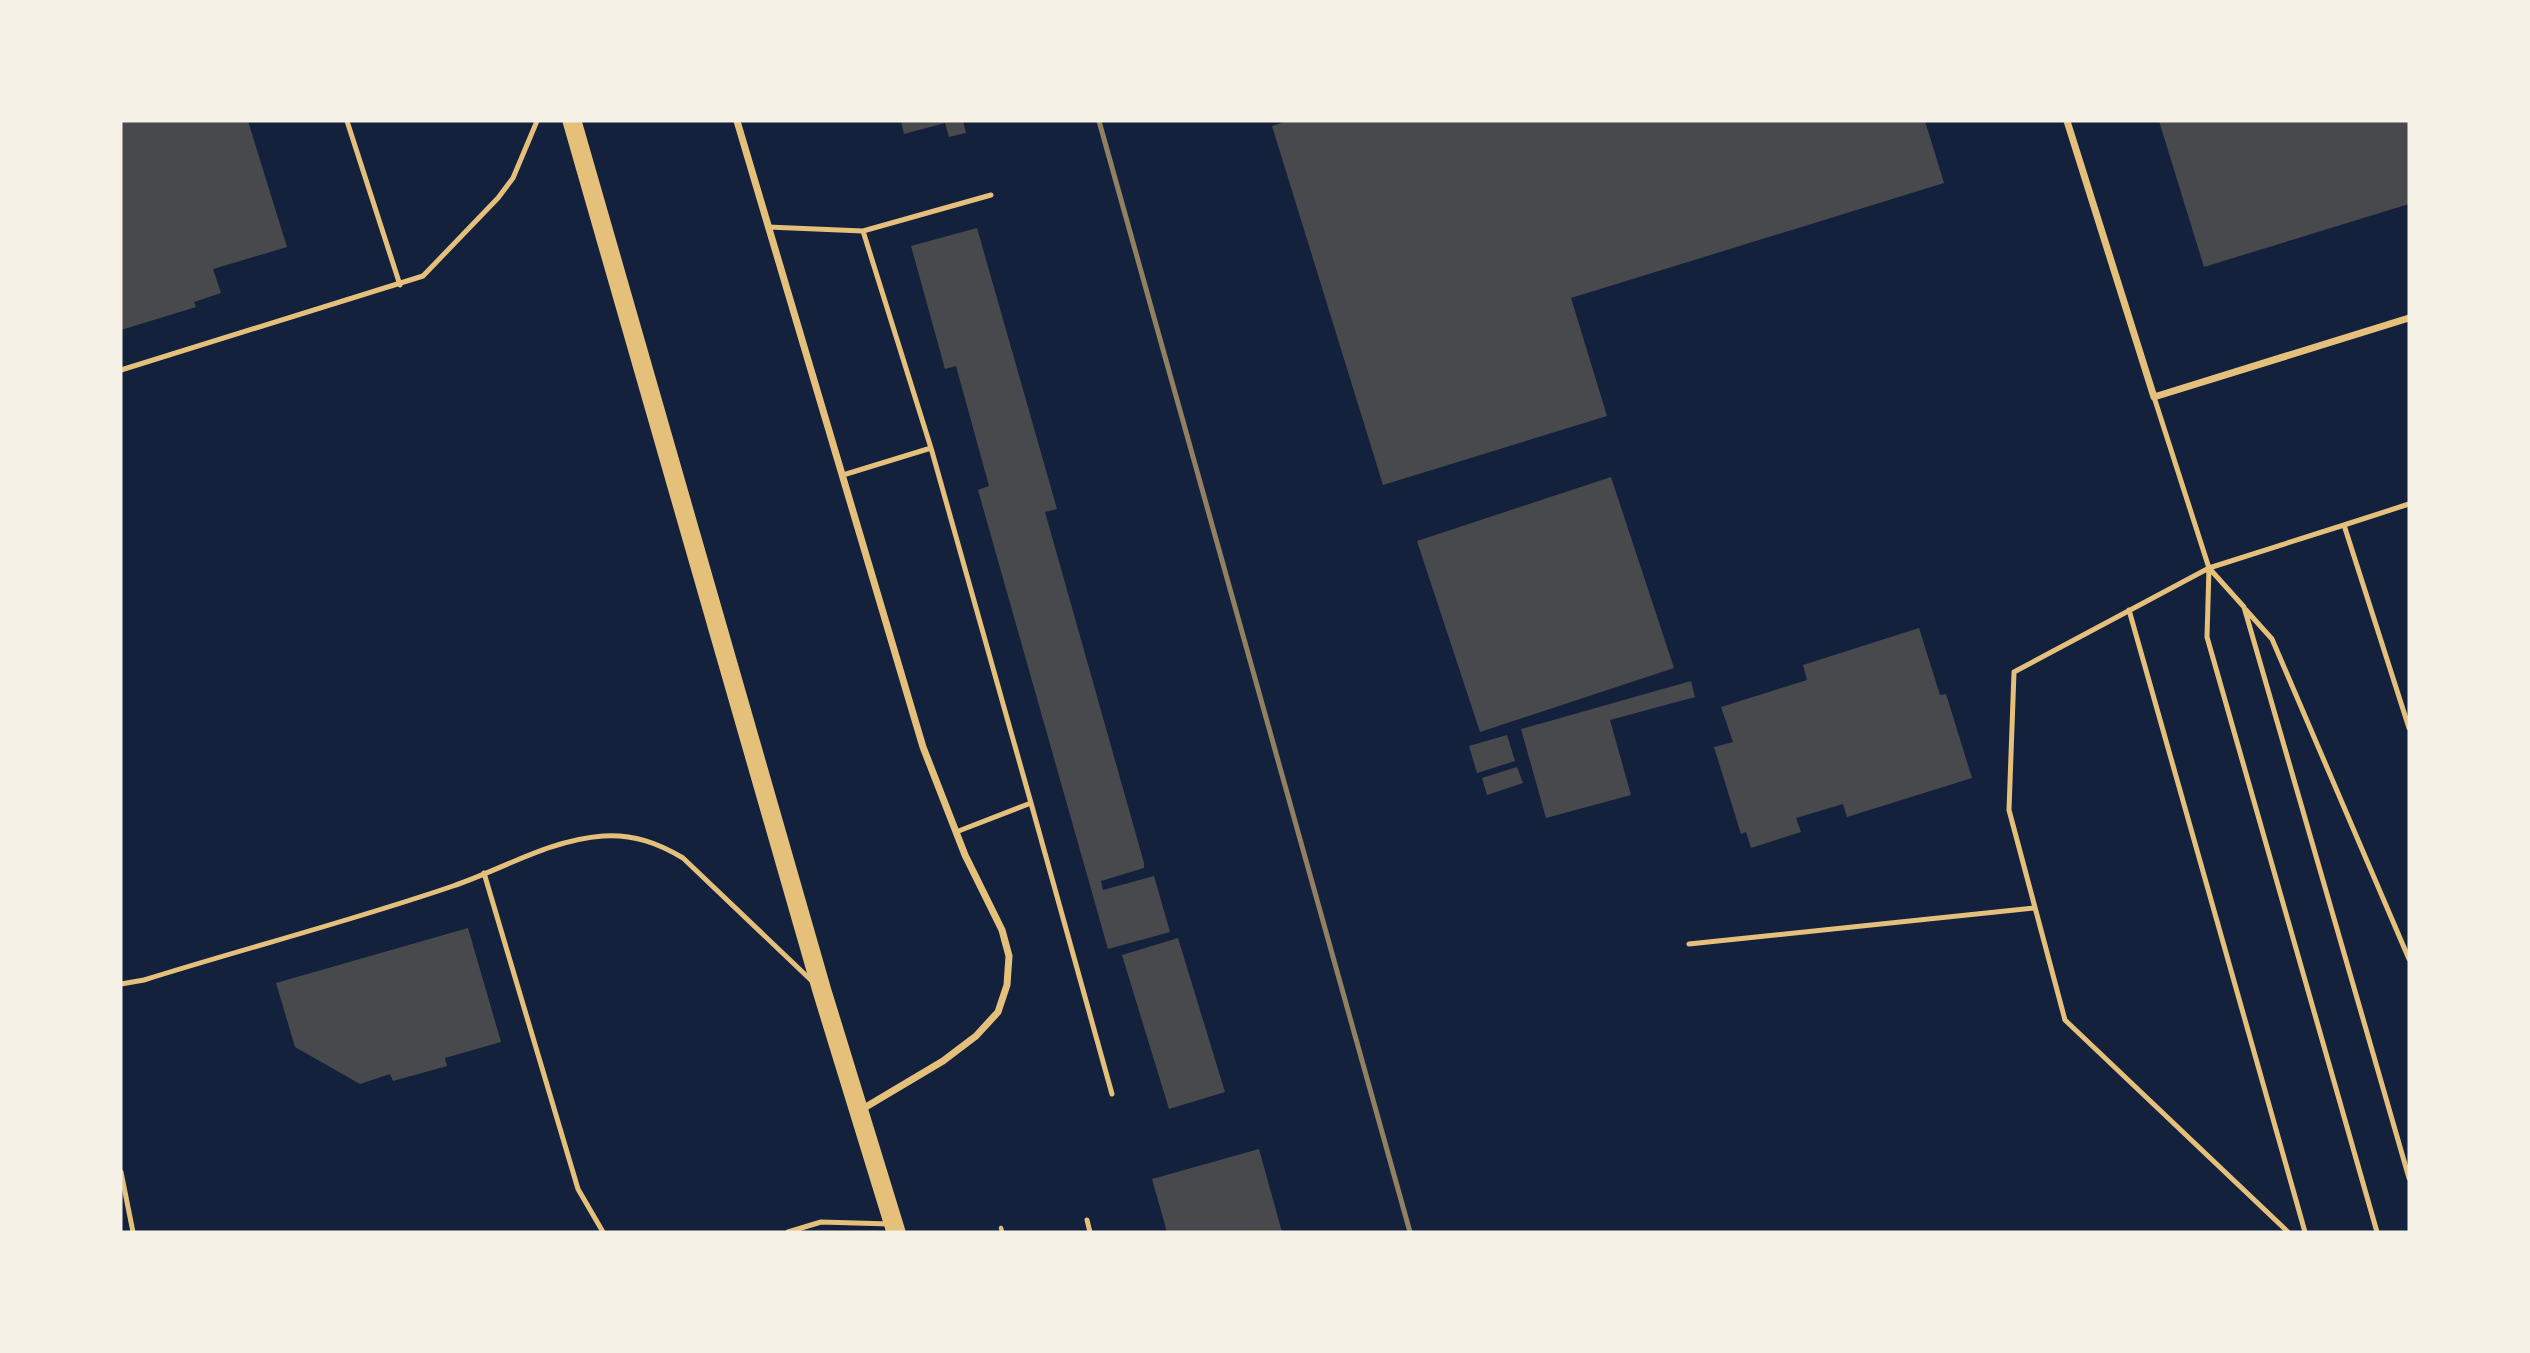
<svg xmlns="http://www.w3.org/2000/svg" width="2530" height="1353" font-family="Quicksand,sans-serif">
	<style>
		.building { fill: #48494c }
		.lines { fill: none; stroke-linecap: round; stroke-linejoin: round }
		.path { stroke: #e5c07b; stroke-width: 4.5 }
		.service { stroke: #e5c07b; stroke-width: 5 }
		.minor { stroke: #e5c07b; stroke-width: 7 }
		.trunk { stroke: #e5c07b; stroke-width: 19 }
		.rail { stroke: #918062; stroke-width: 5 }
	</style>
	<rect width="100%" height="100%" fill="#14213d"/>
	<path class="building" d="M 121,121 L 248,121 L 287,247 L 213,269 L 221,293 L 194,302 L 196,307 L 121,330 Z
		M 901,121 L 963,121 L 966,133 L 949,137 L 945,123 L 904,134 Z
		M 1288,121 L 1925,121 L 1944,183 L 1571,298 L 1607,416 L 1383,485 L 1272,126 Z
		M 2159,121 L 2409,121 L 2409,204 L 2204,267 Z
		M 977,228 L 1057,509 L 1045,512 L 1144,863 L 1144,868 L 1101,881 L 1103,890 L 1154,876 L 1170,932 L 1108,949 L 978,490 L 989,486 L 956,366 L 945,369 L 911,246 Z
		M 1611,477 L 1674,668 L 1480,732 L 1417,541 Z
		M 1919,628 L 1940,695 L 1946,694 L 1972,778 L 1847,817 L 1843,804 L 1796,818 L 1801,832 L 1751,848 L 1746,832 L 1741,834 L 1714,747 L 1733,742 L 1721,707 L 1807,680 L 1803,665 Z
		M 1691,681 L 1695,697 L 1610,720 L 1631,795 L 1546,818 L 1521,729 Z
		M 1507,735 L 1515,761 L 1477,773 L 1469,746 Z
		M 1517,767 L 1523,783 L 1487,795 L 1482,778 Z
		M 468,928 L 501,1042 L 445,1058 L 447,1066 L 393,1081 L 390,1074 L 360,1084 L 295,1047 L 276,983 Z
		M 1178,938 L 1225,1092 L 1169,1109 L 1122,955 Z
		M 1259,1149 L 1282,1232 L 1167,1232 L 1152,1179 Z"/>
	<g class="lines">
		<path class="path" d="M 1001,1228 L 1002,1232"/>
		<path class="service" d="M 347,121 L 400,285
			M 768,227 L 863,231 L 931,448
			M 863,231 L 991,195
			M 121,370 L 423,276 L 498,198 L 513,178 L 537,121
			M 2154,397 L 2209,568 L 2207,637 L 2377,1232
			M 843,475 L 931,448 L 1031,803 L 956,832
			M 2344,525 L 2409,504
			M 2209,568 L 2014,672 L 2009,810 L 2065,1020 L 2288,1232
			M 2129,610 L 2305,1232
			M 2246,610 L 2272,639 L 2409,959
			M 2409,728 L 2344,525 L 2209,568 L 2244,607 L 2409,1178
			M 1031,803 L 1112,1094
			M 484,873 L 578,1189 L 603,1232
			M 1689,944 L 2035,908
			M 121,984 L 144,980 C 246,948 351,921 453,886 C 503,869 549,840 603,836 C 633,834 658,843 683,858 L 813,982
			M 121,1172 L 133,1232
			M 1087,1220 L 1090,1232
			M 788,1232 L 821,1222 L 890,1224"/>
		<path class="minor" d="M 737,121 L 923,747 L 965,855 L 1002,930 L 1009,956 L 1007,985 L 998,1012 L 976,1036 L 943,1061 L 859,1111
			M 2067,121 L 2154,397 L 2409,318"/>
		<path class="trunk" d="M 572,121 L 822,991 L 896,1232"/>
		<path class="rail" d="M 1099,121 L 1410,1232"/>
	</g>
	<rect width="2530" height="1353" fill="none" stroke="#f6f1e7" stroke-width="245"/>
</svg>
